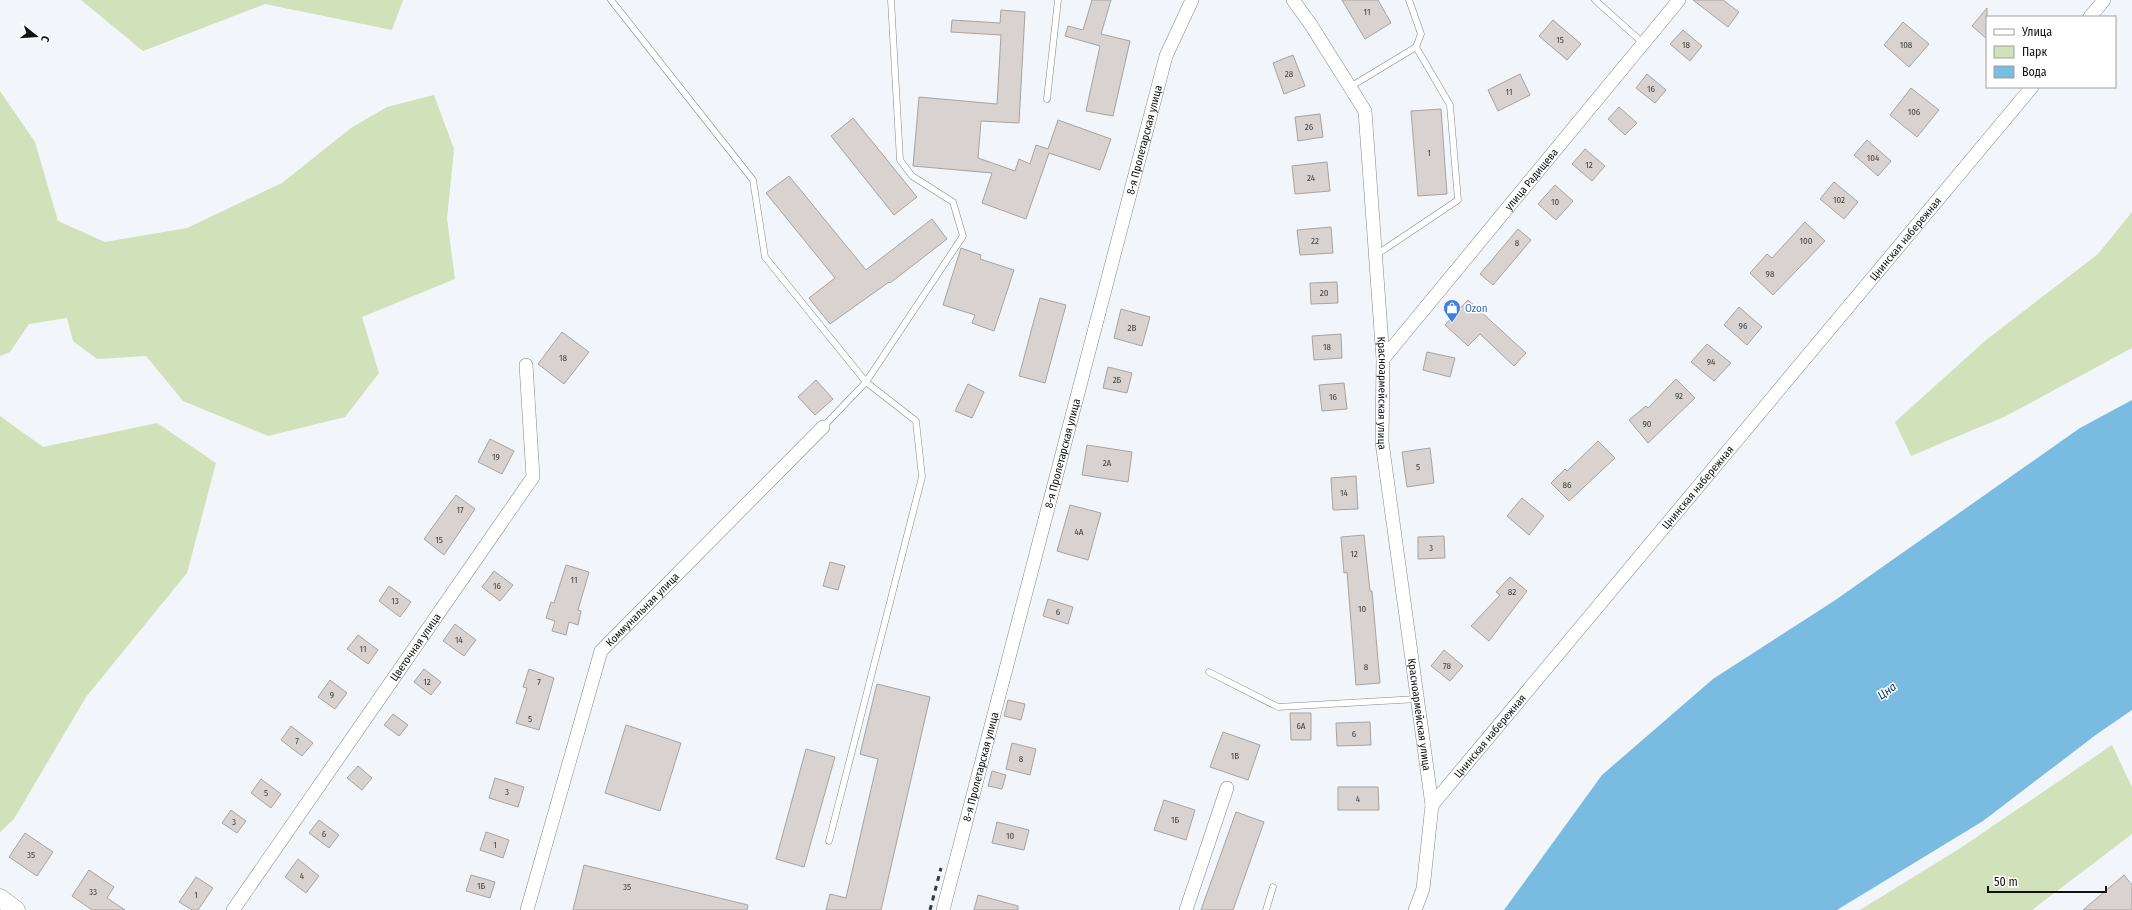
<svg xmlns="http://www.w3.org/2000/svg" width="2132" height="910" font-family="'Fira Sans Condensed',sans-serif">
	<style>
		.green { fill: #d1e1b9 }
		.water { fill: #79bbe1 }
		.building { fill: #d8d3d0; stroke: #a8a3a1 }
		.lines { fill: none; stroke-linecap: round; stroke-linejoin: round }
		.service-casing { stroke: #84868b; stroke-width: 7 }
		.minor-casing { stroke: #84868b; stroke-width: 14 }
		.secondary-casing { stroke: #84868b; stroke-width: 19 }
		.service { stroke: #fff; stroke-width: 6 }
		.minor { stroke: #fff; stroke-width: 13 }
		.secondary { stroke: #fff; stroke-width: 18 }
		.rail { stroke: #393a3c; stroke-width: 3; stroke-dasharray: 5 5; stroke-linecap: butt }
		.labels { text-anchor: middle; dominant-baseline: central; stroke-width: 3; stroke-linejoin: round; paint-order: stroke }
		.number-label { font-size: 9px; fill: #424242 }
		.street-label { font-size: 11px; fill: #101113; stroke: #fff }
		.shop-label { font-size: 11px; fill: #366cbe; stroke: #fff; text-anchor: start }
		.water-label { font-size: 12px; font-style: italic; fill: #08415b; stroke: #fff }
	</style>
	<rect width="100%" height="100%" fill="#f2f5f9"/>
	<path class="green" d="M 81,0 L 403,0 L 392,30 L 265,4 L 143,51 Z
		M 0,91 L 35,142 L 58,221 L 105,242 L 187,228 L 282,183 L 351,128 L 387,107 L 434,95 L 454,149 L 447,219 L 455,279 L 362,317 L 379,373 L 345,417 L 268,436 L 183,401 L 146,356 L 97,359 L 73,341 L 67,318 L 29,324 L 10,352 L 0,356 Z
		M 2132,212 L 2132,348 L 2006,416 L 1911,456 L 1895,422 L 1986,340 L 2098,254 Z
		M 0,416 L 43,447 L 157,423 L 216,463 L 187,573 L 86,697 L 14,819 L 0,832 Z
		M 2112,745 L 2132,787 L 2132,834 L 2032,910 L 1860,910 L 1959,849 Z"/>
	<path class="water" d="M 2132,400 L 2132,710 L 2097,734 L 1983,821 L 1837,910 L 1504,910 L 1602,775 L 1713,679 L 1834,601 L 2080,428 Z"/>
	<path class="building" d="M 1092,0 L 1111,0 L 1101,34 L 1130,41 L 1113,116 L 1086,111 L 1100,46 L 1065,36 L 1068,26 L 1083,30 Z
		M 1342,0 L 1378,0 L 1391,23 L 1365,39 Z
		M 1693,0 L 1723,0 L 1739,12 L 1728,27 Z
		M 1987,8 L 1987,39 L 1972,26 Z
		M 1001,10 L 1025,12 L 1019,123 L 981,121 L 978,158 L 1015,171 L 1019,159 L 1030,164 L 1036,145 L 1048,149 L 1058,120 L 1111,139 L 1100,170 L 1049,153 L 1026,219 L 982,203 L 992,173 L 913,166 L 919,97 L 997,104 L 1001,35 L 951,32 L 952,20 L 1000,23 Z
		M 1553,20 L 1581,44 L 1567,60 L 1539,36 Z
		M 1903,22 L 1929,44 L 1909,67 L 1884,45 Z
		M 1683,30 L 1702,46 L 1690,61 L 1670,44 Z
		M 1293,55 L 1305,86 L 1284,94 L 1273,63 Z
		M 1520,74 L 1530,95 L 1498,111 L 1488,90 Z
		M 1647,74 L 1666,90 L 1655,103 L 1636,88 Z
		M 1911,88 L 1939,110 L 1917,137 L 1890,115 Z
		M 1619,107 L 1637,123 L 1625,135 L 1608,119 Z
		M 1441,109 L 1447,194 L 1418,196 L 1411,111 Z
		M 1320,114 L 1323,137 L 1298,141 L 1295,117 Z
		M 853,118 L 917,197 L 894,215 L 831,136 Z
		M 1867,140 L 1891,161 L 1878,176 L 1854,155 Z
		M 1585,149 L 1605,166 L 1592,181 L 1572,164 Z
		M 1327,162 L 1330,191 L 1295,194 L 1292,166 Z
		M 789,176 L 866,270 L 932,219 L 947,239 L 890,283 L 889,282 L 830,324 L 809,298 L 835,278 L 766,193 Z
		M 1834,182 L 1858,202 L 1844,219 L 1820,199 Z
		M 1555,185 L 1573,201 L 1556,220 L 1538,204 Z
		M 1805,222 L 1825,241 L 1773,295 L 1750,273 L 1767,254 L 1772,258 Z
		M 1331,227 L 1333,253 L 1300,255 L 1297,230 Z
		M 1518,229 L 1531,240 L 1493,285 L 1480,274 Z
		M 961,248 L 981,255 L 980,259 L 1014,270 L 994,331 L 972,323 L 975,315 L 943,305 Z
		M 1337,282 L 1338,303 L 1311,304 L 1310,283 Z
		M 1040,298 L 1066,305 L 1045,383 L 1019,376 Z
		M 1468,300 L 1526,353 L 1514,366 L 1480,334 L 1468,346 L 1445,325 Z
		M 1739,307 L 1762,327 L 1747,345 L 1724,325 Z
		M 1121,309 L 1150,317 L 1142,346 L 1114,338 Z
		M 562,332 L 589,352 L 564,384 L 538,364 Z
		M 1341,334 L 1342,358 L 1314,360 L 1312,336 Z
		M 1707,344 L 1731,363 L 1714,381 L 1691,362 Z
		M 1427,352 L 1455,358 L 1450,377 L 1423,370 Z
		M 1108,367 L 1132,373 L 1127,393 L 1103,388 Z
		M 1676,379 L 1695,398 L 1648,443 L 1629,420 L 1646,406 L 1648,408 Z
		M 816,380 L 833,399 L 815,415 L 798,397 Z
		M 1344,383 L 1347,409 L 1322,411 L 1319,385 Z
		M 968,384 L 984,392 L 972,418 L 955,411 Z
		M 490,439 L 514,451 L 502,474 L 478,462 Z
		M 1598,441 L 1615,458 L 1569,501 L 1551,483 L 1565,469 L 1567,471 Z
		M 1087,445 L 1132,452 L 1128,482 L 1082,475 Z
		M 1430,448 L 1434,483 L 1407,487 L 1402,452 Z
		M 1356,476 L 1358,509 L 1333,510 L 1331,478 Z
		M 456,495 L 475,509 L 444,555 L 424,539 Z
		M 1522,498 L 1544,516 L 1529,535 L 1507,516 Z
		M 1070,505 L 1101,513 L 1088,560 L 1057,551 Z
		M 1364,535 L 1370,591 L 1372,591 L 1380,683 L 1356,685 L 1347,572 L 1344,573 L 1341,537 Z
		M 1444,536 L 1445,558 L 1418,559 L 1418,537 Z
		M 830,562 L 845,566 L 838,590 L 823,586 Z
		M 566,565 L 589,572 L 578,610 L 581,611 L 578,625 L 569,622 L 566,635 L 552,631 L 555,621 L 546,618 L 551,602 L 554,603 Z
		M 494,571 L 513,585 L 500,601 L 482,587 Z
		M 1510,577 L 1527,591 L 1489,641 L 1471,626 L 1500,595 L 1496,592 Z
		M 389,586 L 411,602 L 400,617 L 379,601 Z
		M 1048,599 L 1073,607 L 1068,624 L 1043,616 Z
		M 455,624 L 476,640 L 464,656 L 443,641 Z
		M 358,635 L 378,650 L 368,664 L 347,649 Z
		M 1444,650 L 1463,666 L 1450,681 L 1431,666 Z
		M 424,669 L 441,682 L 431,695 L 414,682 Z
		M 529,669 L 554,678 L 539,730 L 516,723 L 527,688 L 523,687 Z
		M 330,680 L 347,693 L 335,709 L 318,697 Z
		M 877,684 L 930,697 L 881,910 L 826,910 L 830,894 L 846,898 L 878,759 L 860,754 Z
		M 1008,700 L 1025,704 L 1021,720 L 1004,716 Z
		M 1290,713 L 1311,713 L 1311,740 L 1291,740 Z
		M 393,714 L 408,725 L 399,736 L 384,725 Z
		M 1370,722 L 1371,745 L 1337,746 L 1336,723 Z
		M 626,725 L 681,743 L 660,811 L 605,793 Z
		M 291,726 L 313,743 L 302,756 L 281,740 Z
		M 1223,732 L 1260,745 L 1248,780 L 1210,767 Z
		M 1012,743 L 1036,749 L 1030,775 L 1006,769 Z
		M 806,749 L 835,757 L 804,867 L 776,859 Z
		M 358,766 L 372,778 L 362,790 L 347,778 Z
		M 992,771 L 1006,775 L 1002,789 L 988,786 Z
		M 495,778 L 524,787 L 518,807 L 489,798 Z
		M 261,779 L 281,794 L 271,808 L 251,793 Z
		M 1338,787 L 1378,787 L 1379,810 L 1338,810 Z
		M 1164,800 L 1195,810 L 1186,840 L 1154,830 Z
		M 231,810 L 246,821 L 237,833 L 222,823 Z
		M 1236,812 L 1264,822 L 1233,910 L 1201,910 Z
		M 319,820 L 339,835 L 329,848 L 309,833 Z
		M 997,822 L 1029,830 L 1024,850 L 992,843 Z
		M 486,832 L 509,840 L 503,858 L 480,850 Z
		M 25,833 L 53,852 L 37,876 L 9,857 Z
		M 298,859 L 319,876 L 306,893 L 285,877 Z
		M 584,865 L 748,905 L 747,910 L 573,910 Z
		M 89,870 L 114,887 L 107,898 L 125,910 L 92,910 L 72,896 Z
		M 471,875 L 495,882 L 490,898 L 466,891 Z
		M 2124,875 L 2132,885 L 2132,910 L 2083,910 Z
		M 196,877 L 213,888 L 198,910 L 192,910 L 179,902 Z
		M 978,895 L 1018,906 L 1018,910 L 974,910 Z"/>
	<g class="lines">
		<defs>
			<path id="service" d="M 611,0 L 753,180 L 765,257 L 866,382 L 963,236 L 953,202 L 912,176 L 900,160 L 891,0
				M 1595,0 L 1643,43
				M 1350,87 L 1416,47 L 1421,34 L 1409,0
				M 1047,99 L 1058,0
				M 1376,255 L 1458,200 L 1450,105 L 1416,47
				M 823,427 L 866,382 L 916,421 L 922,477 L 829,841
				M 1209,672 L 1278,707 L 1417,699
				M 1266,910 L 1273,887"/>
			<g id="minor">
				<path id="s1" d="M 1293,0 L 1311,25 L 1365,111 L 1383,359 L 1382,442 L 1432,805 L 1423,889 L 1415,910"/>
				<path d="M 2090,17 L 2104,0"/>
				<path id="s2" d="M 1383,359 L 1679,0"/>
				<path id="s3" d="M 1432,805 L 2032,87"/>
				<path id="s4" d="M 233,910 L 533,477 L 526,365"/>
				<path id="s5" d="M 527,910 L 601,651 L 823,427"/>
				<path id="s6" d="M 943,910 L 1166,56 L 1192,0"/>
				<path d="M 1186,910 L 1227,788"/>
			</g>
			<path id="secondary" d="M 0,898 L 16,910"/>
		</defs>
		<use href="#service" class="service-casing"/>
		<use href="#minor" class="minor-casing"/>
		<use href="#secondary" class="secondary-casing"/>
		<use href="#service" class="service"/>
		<use href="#minor" class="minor"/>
		<use href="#secondary" class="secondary"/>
		<path class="rail" d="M 930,910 L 941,868"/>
	</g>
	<defs>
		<symbol id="shop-pin" viewBox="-11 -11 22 30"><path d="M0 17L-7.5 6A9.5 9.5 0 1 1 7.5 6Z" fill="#3f7fe0" stroke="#fff"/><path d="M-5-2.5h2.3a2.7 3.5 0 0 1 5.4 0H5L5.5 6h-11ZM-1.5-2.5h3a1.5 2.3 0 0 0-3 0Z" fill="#fff"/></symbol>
	</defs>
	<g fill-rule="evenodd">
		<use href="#shop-pin" x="1442" y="298" width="20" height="27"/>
	</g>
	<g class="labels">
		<g class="number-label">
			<text x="1367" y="12">11</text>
			<text x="1560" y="40">15</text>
			<text x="1686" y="45">18</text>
			<text x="1906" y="45">108</text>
			<text x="1289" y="74">28</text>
			<text x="1651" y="89">16</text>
			<text x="1509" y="92">11</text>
			<text x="1914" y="112">106</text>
			<text x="1309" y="127">26</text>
			<text x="1429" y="153">1</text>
			<text x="1873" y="158">104</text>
			<text x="1589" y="165">12</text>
			<text x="1311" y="178">24</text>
			<text x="1839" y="200">102</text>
			<text x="1555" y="202">10</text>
			<text x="1315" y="241">22</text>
			<text x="1806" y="241">100</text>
			<text x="1517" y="243">8</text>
			<text x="1770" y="274">98</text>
			<text x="1324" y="293">20</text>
			<text x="1743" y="326">96</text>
			<text x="1132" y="328">2В</text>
			<text x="1327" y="347">18</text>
			<text x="563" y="358">18</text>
			<text x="1711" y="362">94</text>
			<text x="1117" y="380">2Б</text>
			<text x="1679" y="396">92</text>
			<text x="1333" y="397">16</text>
			<text x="1647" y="424">90</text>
			<text x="496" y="457">19</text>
			<text x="1107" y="463">2А</text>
			<text x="1418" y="467">5</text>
			<text x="1567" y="485">86</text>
			<text x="1344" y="493">14</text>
			<text x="460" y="510">17</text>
			<text x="1079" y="532">4А</text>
			<text x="439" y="540">15</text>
			<text x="1431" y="548">3</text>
			<text x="1354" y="554">12</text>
			<text x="574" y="580">11</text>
			<text x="497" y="586">16</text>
			<text x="1512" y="592">82</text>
			<text x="395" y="601">13</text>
			<text x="1362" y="609">10</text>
			<text x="1058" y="612">6</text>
			<text x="459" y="640">14</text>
			<text x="363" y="649">11</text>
			<text x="1447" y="666">78</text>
			<text x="1366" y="667">8</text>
			<text x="427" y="682">12</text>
			<text x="539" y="682">7</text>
			<text x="332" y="695">9</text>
			<text x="530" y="719">5</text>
			<text x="1301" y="726">6А</text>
			<text x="1354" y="734">6</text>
			<text x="297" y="741">7</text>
			<text x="1235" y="756">1В</text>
			<text x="1021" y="759">8</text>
			<text x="507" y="792">3</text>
			<text x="266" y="793">5</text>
			<text x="1358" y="799">4</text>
			<text x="1175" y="820">1Б</text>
			<text x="234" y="822">3</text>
			<text x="324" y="834">6</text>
			<text x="1010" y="836">10</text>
			<text x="495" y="845">1</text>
			<text x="31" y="855">35</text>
			<text x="302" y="876">4</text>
			<text x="481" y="886">1Б</text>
			<text x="627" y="887">35</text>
			<text x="93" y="892">33</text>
			<text x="196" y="895">1</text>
		</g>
		<g class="street-label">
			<text stroke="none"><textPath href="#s6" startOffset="796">8-я Пролетарская улица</textPath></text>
			<text stroke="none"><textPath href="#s2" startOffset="233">улица Радищева</textPath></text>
			<text stroke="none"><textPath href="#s3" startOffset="738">Цнинская набережная</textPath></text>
			<text stroke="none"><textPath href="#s1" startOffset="415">Красноармейская улица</textPath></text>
			<text stroke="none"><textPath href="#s6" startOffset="472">8-я Пролетарская улица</textPath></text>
			<text stroke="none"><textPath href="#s3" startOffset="414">Цнинская набережная</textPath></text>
			<text stroke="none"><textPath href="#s5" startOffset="328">Коммунальная улица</textPath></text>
			<text stroke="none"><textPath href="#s4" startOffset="320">Цветочная улица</textPath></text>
			<text stroke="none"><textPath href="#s1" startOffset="739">Красноармейская улица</textPath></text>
			<text stroke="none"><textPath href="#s3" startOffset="90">Цнинская набережная</textPath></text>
			<text stroke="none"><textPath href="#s6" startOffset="148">8-я Пролетарская улица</textPath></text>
		</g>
		<g class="shop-label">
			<text x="1465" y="308">Ozon</text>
		</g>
		<g class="water-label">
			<text transform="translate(1887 691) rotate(-36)">Цна</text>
		</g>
	</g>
	<rect x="1986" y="16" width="130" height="72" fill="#ffffff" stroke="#9fa0a1"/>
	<rect x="1994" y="29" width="20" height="6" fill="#ffffff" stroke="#9fa0a1"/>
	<text x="2022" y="36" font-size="12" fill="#101113">Улица</text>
	<rect x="1994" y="46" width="20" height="12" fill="#d1e1b9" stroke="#9fa0a1"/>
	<text x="2022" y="56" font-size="12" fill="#101113">Парк</text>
	<rect x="1994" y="66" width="20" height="12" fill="#79bbe1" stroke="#9fa0a1"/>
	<text x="2022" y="76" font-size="12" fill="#101113">Вода</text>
	<g transform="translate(36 36) rotate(107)" stroke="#ffffff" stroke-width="3" paint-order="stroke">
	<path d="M0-3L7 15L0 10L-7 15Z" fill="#101113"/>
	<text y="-6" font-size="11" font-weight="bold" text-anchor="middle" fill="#101113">С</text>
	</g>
	<path d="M1988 886v6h118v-6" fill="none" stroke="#101113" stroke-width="2"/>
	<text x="1994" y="886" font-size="12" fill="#101113" stroke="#ffffff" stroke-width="3" paint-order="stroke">50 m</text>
</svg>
